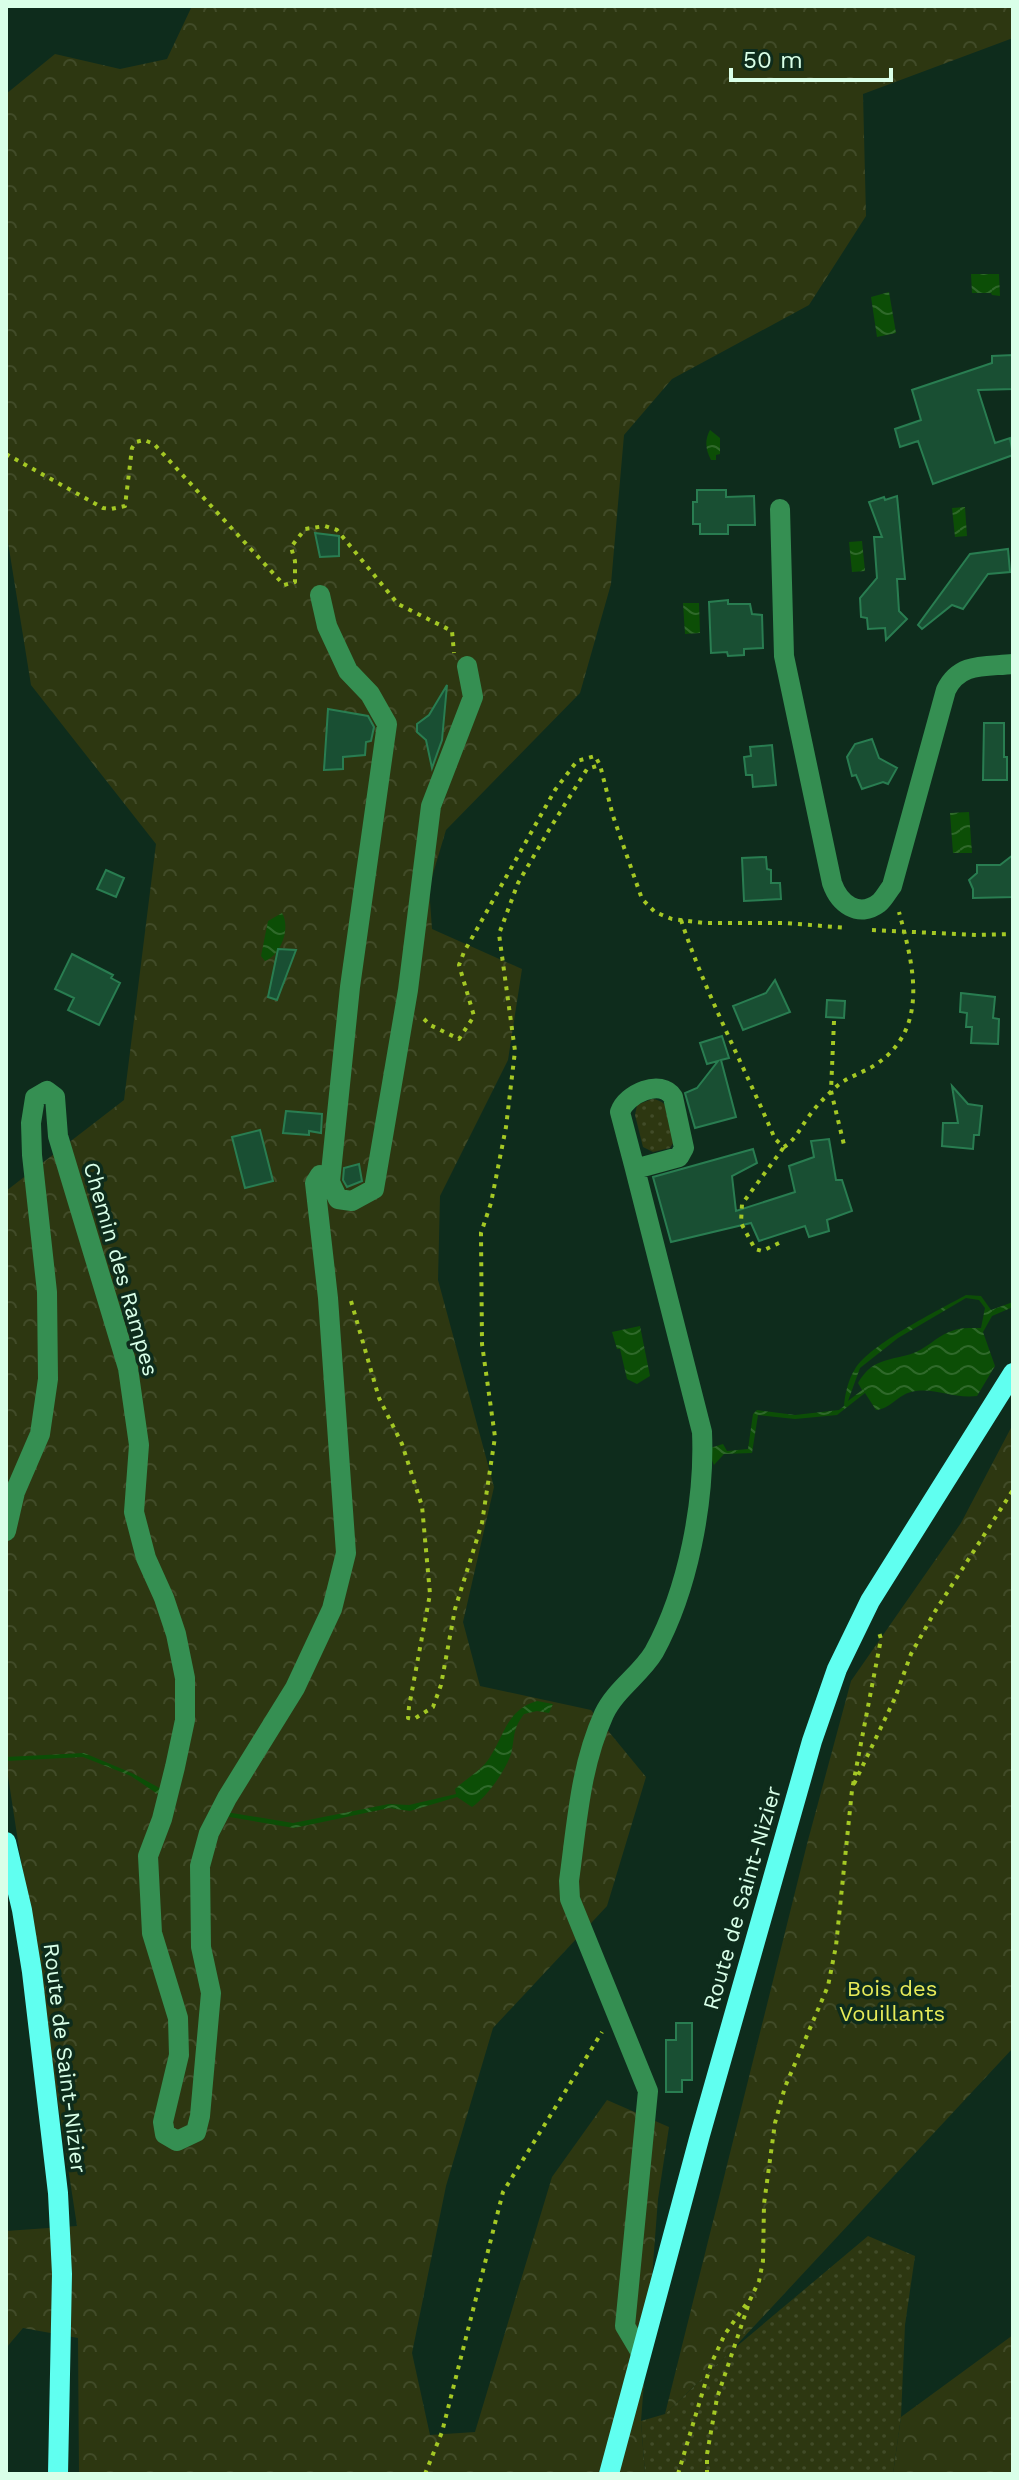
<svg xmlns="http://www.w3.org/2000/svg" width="1019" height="2480" font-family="'Work Sans',sans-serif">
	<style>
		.grass { fill: url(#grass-dots) }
		.forest { fill: url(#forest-crowns) }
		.water { fill: url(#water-waves); fill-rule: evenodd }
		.building { fill: #194f33; stroke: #297d51; stroke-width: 2 }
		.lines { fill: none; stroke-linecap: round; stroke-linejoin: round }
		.path { stroke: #a4c824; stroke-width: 4; stroke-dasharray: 4 6; stroke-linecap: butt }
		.minor { stroke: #358f52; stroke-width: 20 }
		.major { stroke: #60fff0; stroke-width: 20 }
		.labels { text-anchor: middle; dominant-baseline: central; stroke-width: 7; stroke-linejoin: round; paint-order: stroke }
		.street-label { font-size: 22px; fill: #d9ffe8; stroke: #0e2c1c }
		.park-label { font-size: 22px; fill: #e7eb59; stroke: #0e2c1c }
	</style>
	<defs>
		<pattern id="grass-dots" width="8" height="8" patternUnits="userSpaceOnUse" patternTransform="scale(2)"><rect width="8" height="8" fill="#2d3711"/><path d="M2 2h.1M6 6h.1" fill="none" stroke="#414b28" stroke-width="1.8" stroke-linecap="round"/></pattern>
		<pattern id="forest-crowns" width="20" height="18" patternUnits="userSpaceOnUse" patternTransform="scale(2)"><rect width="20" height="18" fill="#2d3711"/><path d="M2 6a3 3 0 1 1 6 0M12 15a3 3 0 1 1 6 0" fill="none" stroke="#414b28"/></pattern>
		<pattern id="water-waves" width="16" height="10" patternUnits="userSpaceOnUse" patternTransform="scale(2)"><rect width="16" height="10" fill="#0c4e06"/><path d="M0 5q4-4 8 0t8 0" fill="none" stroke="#2f692a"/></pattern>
	</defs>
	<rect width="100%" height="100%" fill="#0e2c1c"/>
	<path class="grass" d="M 652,1099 C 673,1101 672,1123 675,1140 L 670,1148 L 653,1152 L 643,1147 L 635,1115 L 637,1105 Z
		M 868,2236 L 915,2256 L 905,2325 L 901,2417 L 893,2474 L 645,2474 L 641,2421 L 665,2414 L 730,2352 Z"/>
	<path class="forest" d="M 192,6 L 1013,6 L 1013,38 L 863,94 L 866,216 L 809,305 L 672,379 L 624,435 L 611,584 L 580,693 L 446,830 L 429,887 L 432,929 L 522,969 L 508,1060 L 440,1196 L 438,1280 L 494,1487 L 463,1622 L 480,1686 L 591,1710 L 646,1777 L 607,1906 L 493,2028 L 446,2186 L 412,2353 L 430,2435 L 475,2432 L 552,2177 L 607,2100 L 669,2127 L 658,2199 L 641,2421 L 645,2474 L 79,2474 L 78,2338 L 23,2328 L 6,2348 L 6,2231 L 77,2226 L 6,1763 L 6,1191 L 124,1100 L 156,844 L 31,685 L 6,530 L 6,94 L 55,54 L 120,69 L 167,59 Z
		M 1013,1424 L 1013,2048 L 730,2352 L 665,2414 L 807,1844 L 851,1681 L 961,1523 Z
		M 1013,2335 L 1013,2474 L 893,2474 L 901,2417 Z"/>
	<path class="water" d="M 971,274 L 999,274 L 1000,296 L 992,295 L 991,293 L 972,293 Z
		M 889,292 L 896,333 L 877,337 L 871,297 Z
		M 710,430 L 720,438 L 720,454 L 716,455 L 716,460 L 711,460 C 706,450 704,441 710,430 Z
		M 965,507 L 967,536 L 955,537 L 952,508 Z
		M 862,541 L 865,571 L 852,572 L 849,542 Z
		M 683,603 L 699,603 L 700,633 L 685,634 Z
		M 969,812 L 972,853 L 953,853 L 950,813 Z
		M 282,913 C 291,928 281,955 265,961 L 261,956 L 268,921 Z
		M 966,1295 L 981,1296 L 991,1310 L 1013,1302 L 1013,1307 L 992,1316 L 983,1332 L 995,1366 L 977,1396 C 952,1399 933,1386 911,1392 C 898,1395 890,1409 876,1410 L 865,1393 L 837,1415 L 795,1419 L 758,1415 L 752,1453 L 724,1454 L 714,1465 L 709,1454 L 710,1448 L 723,1444 L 727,1451 L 748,1449 L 753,1414 L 757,1410 L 795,1415 L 839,1410 L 844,1406 C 845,1394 848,1380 855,1369 C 870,1344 939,1310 966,1295 ZM 966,1298 L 979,1300 L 985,1308 L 981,1328 C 970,1328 959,1327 949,1332 C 936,1337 925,1350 911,1354 C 887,1361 872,1359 858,1383 L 862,1390 L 848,1401 L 860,1368 L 898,1338 Z
		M 640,1326 L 650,1376 L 637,1384 L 627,1379 L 620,1349 L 617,1349 L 612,1332 Z
		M 537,1701 L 553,1704 L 549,1713 L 537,1711 L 524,1714 C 513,1729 515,1734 512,1750 C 508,1768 487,1797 472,1807 L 457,1797 L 410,1811 L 389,1808 L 294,1828 L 218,1815 L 220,1811 L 293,1823 L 389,1804 L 409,1805 L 456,1794 L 455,1789 C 464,1781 476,1773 485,1764 C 504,1741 504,1710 537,1701 Z
		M 84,1753 L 134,1774 L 163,1790 L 162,1797 L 131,1776 L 83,1757 L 6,1761 L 6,1757 Z"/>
	<path class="building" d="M 1013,355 L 1013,389 L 978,390 L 995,443 L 1010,438 L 1013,455 L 933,484 L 918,441 L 900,447 L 895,429 L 921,420 L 912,390 L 992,363 L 992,356 Z
		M 697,490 L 726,490 L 726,497 L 754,496 L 755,525 L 728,525 L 728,534 L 700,534 L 700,524 L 693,524 L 693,502 L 697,502 Z
		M 897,496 L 905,579 L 897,579 L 899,611 L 907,619 L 886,640 L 885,628 L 868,629 L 867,618 L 861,617 L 860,598 L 877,578 L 874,537 L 882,537 L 869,502 L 884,497 L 885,500 Z
		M 315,533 L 339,536 L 339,556 L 320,557 Z
		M 1008,549 L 1010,572 L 988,574 L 963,609 L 952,605 L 922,629 L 918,625 L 970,554 Z
		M 728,600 L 728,604 L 750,604 L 752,614 L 762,615 L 763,648 L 744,649 L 744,655 L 728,656 L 727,652 L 711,653 L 709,602 Z
		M 447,685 L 442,740 L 432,768 L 426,740 L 417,732 L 417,724 L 429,715 Z
		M 328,709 L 368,716 L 374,727 L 371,741 L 366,742 L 365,755 L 343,757 L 343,769 L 324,770 Z
		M 984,723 L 1004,723 L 1004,757 L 1007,757 L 1007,780 L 983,780 Z
		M 872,739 L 879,758 L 897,768 L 888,784 L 883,782 L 862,789 L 856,775 L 852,776 L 847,757 L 855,744 Z
		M 772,745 L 776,785 L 753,787 L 752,775 L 746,775 L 744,757 L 751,756 L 750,747 Z
		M 1013,855 L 1013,897 L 973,898 L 973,889 L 969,880 L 977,873 L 977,865 L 1000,865 Z
		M 766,857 L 767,869 L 771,870 L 771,883 L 780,883 L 781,899 L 744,901 L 742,858 Z
		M 106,870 L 124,878 L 116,897 L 97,889 Z
		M 278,949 L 296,950 L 277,1000 L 268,997 Z
		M 72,954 L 113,975 L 111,978 L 120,983 L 99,1025 L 68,1010 L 74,998 L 55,989 Z
		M 775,980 L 790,1012 L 743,1030 L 733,1006 L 766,993 Z
		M 961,993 L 995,997 L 993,1018 L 999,1019 L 998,1044 L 971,1043 L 972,1027 L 966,1027 L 967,1013 L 960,1012 Z
		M 827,1000 L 845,1001 L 844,1018 L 826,1017 Z
		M 722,1036 L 729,1058 L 721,1060 L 736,1117 L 695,1128 L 685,1093 L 697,1088 L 718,1061 L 707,1064 L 700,1043 Z
		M 952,1086 L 968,1104 L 982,1106 L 979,1135 L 974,1135 L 973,1149 L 942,1146 L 943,1123 L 958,1123 Z
		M 286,1111 L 322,1114 L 321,1133 L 309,1131 L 309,1135 L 283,1133 Z
		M 260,1130 L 273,1181 L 245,1188 L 232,1137 Z
		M 829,1139 L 836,1180 L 842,1180 L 852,1211 L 827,1220 L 829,1231 L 809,1237 L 805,1226 L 759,1241 L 751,1223 L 671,1242 L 653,1177 L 753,1149 L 757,1163 L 732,1176 L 736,1211 L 795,1192 L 789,1166 L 814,1157 L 811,1141 Z
		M 359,1164 L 362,1181 L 347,1187 L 343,1180 L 344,1168 Z
		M 676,2023 L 692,2023 L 692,2080 L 682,2080 L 682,2092 L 666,2092 L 666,2040 L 676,2040 Z"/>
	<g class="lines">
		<path class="path" d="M 6,454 L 103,508 L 111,509 L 125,506 L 132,448 L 136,442 L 144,440 L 154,444 L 284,585 L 295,582 L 295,561 L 291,547 L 305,529 L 325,526 L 337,530 L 398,604 L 452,631 L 454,653
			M 681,920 C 706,995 744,1066 775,1139 L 784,1147 C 796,1139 799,1130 807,1119 C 815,1107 825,1097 836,1087 C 848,1076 864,1073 878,1063 C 930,1026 913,964 899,912
			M 872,930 L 976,935 L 1013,934
			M 424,1019 L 430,1025 L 459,1039 L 474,1016 L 459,965 L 464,952 L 555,790 L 577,761 L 595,756 L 600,765 L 613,816 L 642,899 L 655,912 L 672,919 L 704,923 L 786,923 L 847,928
			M 834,1021 L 831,1091 L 845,1149
			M 779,1243 L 762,1251 L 755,1249 L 741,1223 L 742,1204 L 784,1147
			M 351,1301 L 379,1398 L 402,1444 L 422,1506 L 430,1594 L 409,1707 L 408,1718 L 414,1719 L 433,1707 L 441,1685 L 455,1609 L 482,1523 L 495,1437 L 482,1344 L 481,1233 L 491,1203 L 506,1127 L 515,1051 L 499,934 L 518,883 L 549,830 L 587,769 L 600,765
			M 854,1784 L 895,1698 L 911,1654 L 934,1613 L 1013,1490
			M 425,2474 L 442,2432 L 503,2192 L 602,2032
			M 678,2474 L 711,2364 L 725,2334 L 747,2303
			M 707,2474 L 707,2454 L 717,2398 L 750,2300 L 759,2281 L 763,2261 L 764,2204 L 775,2123 L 785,2087 L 828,1986 L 836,1946 L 852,1790 L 881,1639 L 878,1629"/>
		<path class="minor" d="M 780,509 L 784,656 L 832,883 C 839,903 858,919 879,903 C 884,899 888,891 892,886 L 946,690 C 960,662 985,667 1013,664
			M 320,595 L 327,626 L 348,671 L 370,694 L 387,724 L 350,987 L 330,1182
			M 635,1169 L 620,1112 C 626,1094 661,1078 673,1097 L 684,1148 L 679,1157 L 635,1169 L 702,1432 C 705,1502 688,1590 654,1652 C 641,1674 615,1690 604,1714 C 580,1767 577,1823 569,1881 L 570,1899 L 648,2091 L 625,2326 L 641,2353
			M 6,1531 L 15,1492 L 40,1434 L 48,1379 L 47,1292 L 32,1155 L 31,1123 L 35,1098 L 47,1091 L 55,1097 L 58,1136 L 128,1368 L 139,1445 L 134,1512 L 146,1558 L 164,1598 L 176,1634 L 185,1678 L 185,1720 L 175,1767 L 162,1819 L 148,1856 L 152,1933 L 178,2018 L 179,2055 L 163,2122 L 165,2134 L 177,2141 L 196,2132 L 200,2116 L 211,1993 L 201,1947 L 200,1866 L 209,1833 L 227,1798 L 295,1688 L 332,1609 L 346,1553 L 328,1298 L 315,1183 L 320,1175 L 330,1182 L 338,1199 L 352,1201 L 374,1189 L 408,990 L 431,806 L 473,697 L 467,666"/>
		<path class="major" d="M 6,1842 L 22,1910 L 32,1972 L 58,2193 L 62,2274 L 58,2474
			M 609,2474 L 700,2135 L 812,1741 L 837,1669 L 870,1601 L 1013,1373"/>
	</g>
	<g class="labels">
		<g class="street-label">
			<text transform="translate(121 1269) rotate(74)">Chemin des Rampes</text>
			<text transform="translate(742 1898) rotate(-74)">Route de Saint-Nizier</text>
			<text transform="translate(65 2058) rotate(83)">Route de Saint-Nizier</text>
		</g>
		<g class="park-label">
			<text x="892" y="1988">Bois des<tspan x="892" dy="25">Vouillants</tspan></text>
		</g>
	</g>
	<rect width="1019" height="2480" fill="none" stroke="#d9ffe8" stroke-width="16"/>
	<path d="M731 68v12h160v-12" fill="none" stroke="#d9ffe8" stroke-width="4"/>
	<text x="743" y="68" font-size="24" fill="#d9ffe8" stroke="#0e2c1c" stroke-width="6" paint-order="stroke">50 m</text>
</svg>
